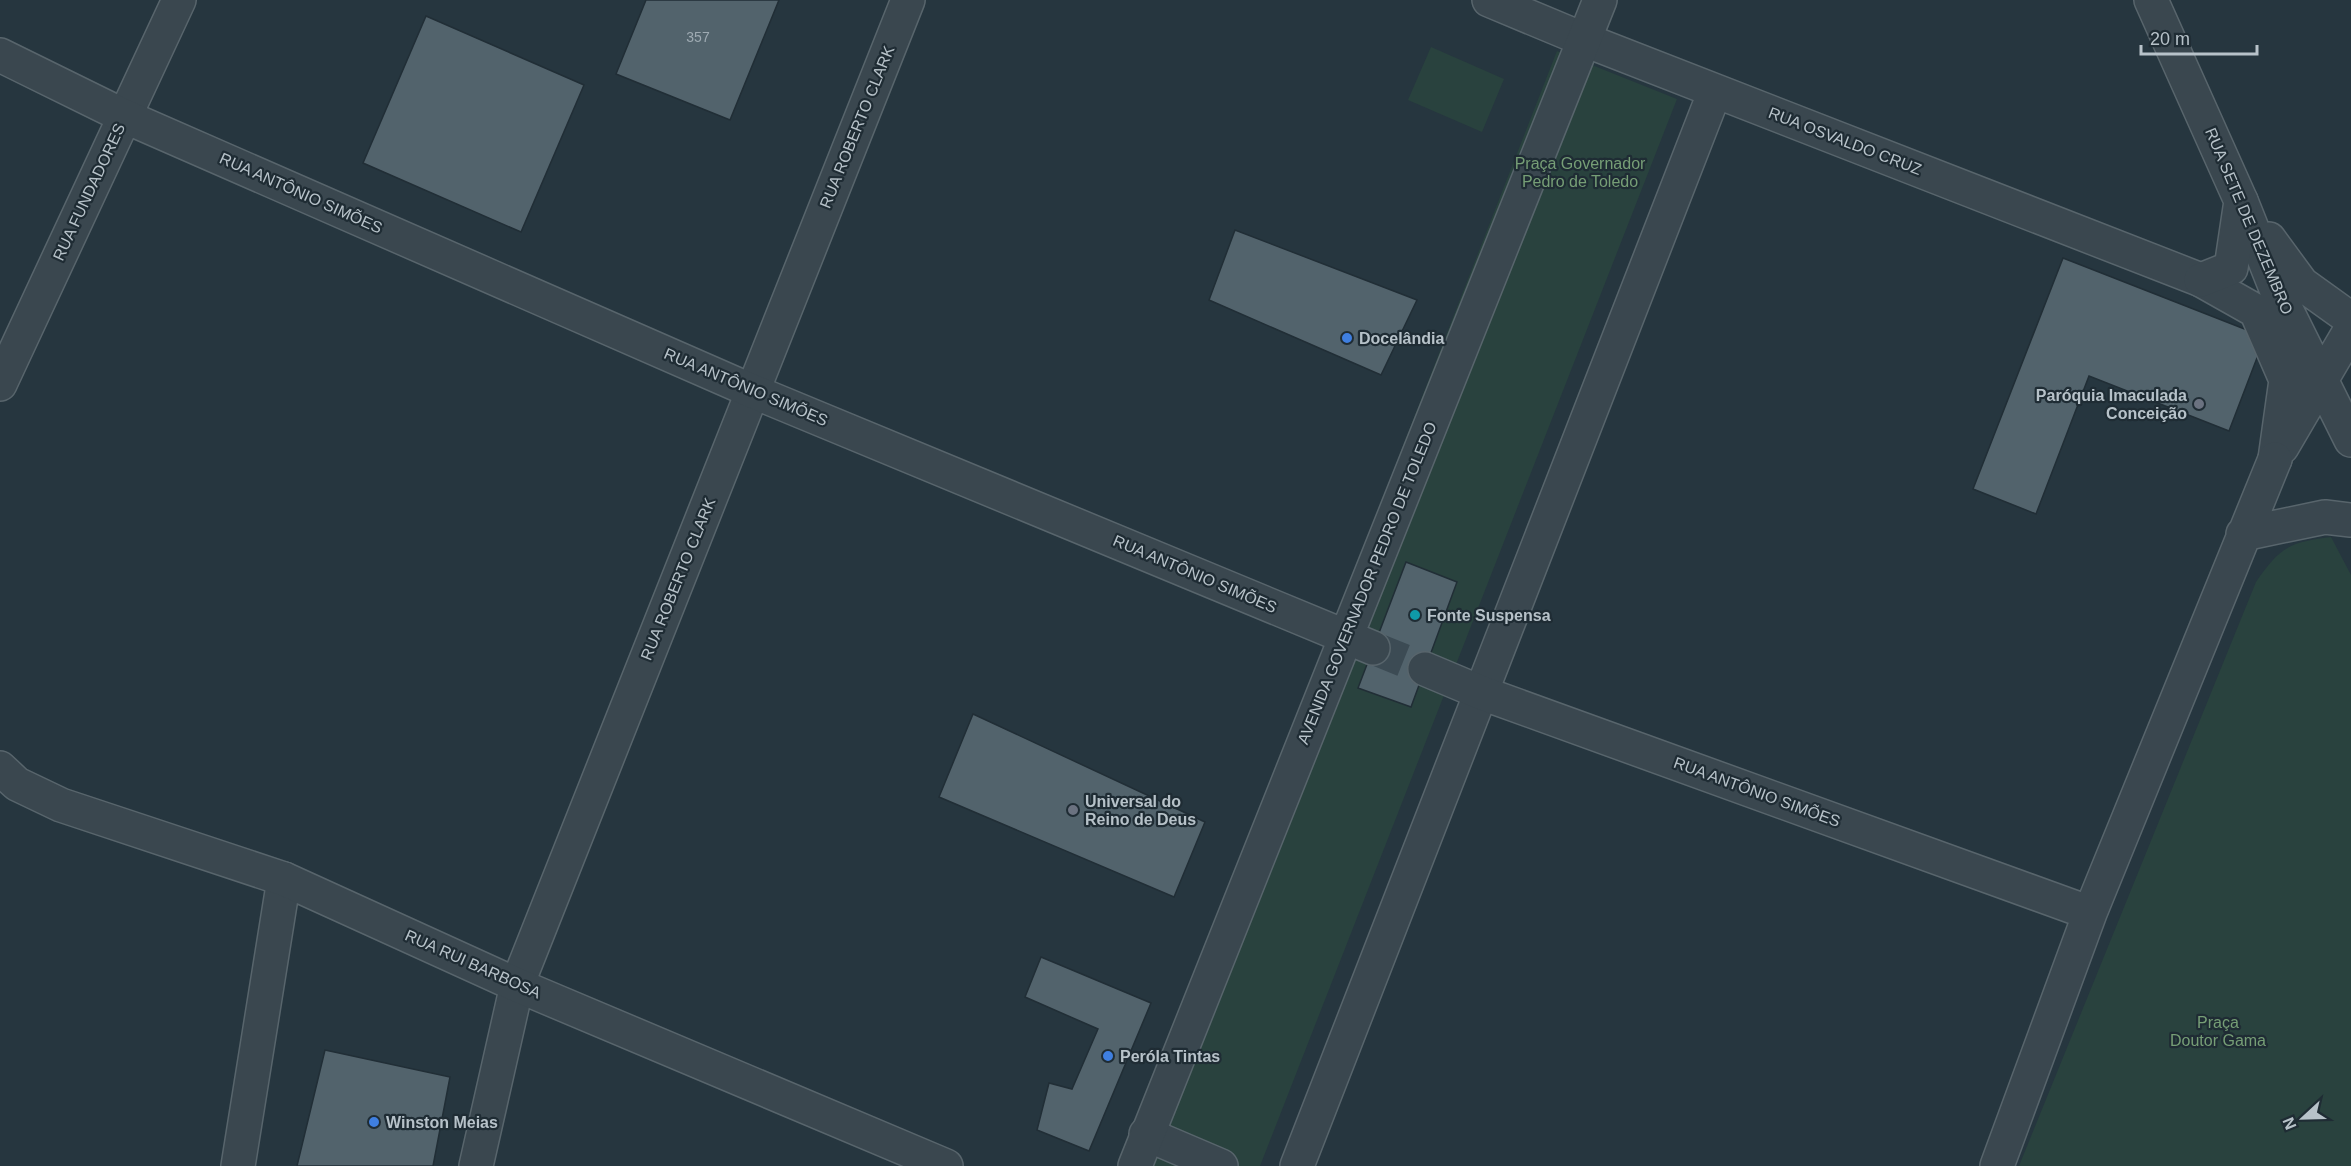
<svg xmlns="http://www.w3.org/2000/svg" width="2351" height="1166" font-family="Arial,sans-serif">
	<style>
		.green { fill: #29423e }
		.building { fill: #52636c; stroke: #212e36; stroke-width: 1.5 }
		.lines { fill: none; stroke-linecap: round; stroke-linejoin: round }
		.tertiary-tunnel { stroke: #3c4b54; stroke-width: 33; stroke-dasharray: 33 16; stroke-linecap: butt }
		.minor-casing { stroke: #58656c; stroke-width: 36 }
		.tertiary-casing { stroke: #58656c; stroke-width: 36 }
		.minor { stroke: #3a474f; stroke-width: 33 }
		.tertiary { stroke: #3a474f; stroke-width: 33 }
		.shop-dot { fill: #3f7fe0; stroke: #1f2c34; stroke-width: 2 }
		.worship-dot { fill: #6b7280; stroke: #1f2c34; stroke-width: 2 }
		.culture-dot { fill: #0f9aa8; stroke: #1f2c34; stroke-width: 2 }
		.labels { text-anchor: middle; dominant-baseline: central; stroke-width: 4.5; stroke-linejoin: round; paint-order: stroke }
		.number-label { font-size: 14px; fill: #9eaab2 }
		.street-label { font-size: 16px; fill: #b7c2c9; stroke: #1f2c34 }
		.park-label { font-size: 16px; fill: #769e76; stroke: #1f2c34 }
		.poi-label { font-size: 16px; font-weight: bold; fill: #b7c2c9; stroke: #1f2c34; text-anchor: start }
	</style>
	<rect width="100%" height="100%" fill="#26363f"/>
	<path class="green" d="M 1431,47 L 1504,79 L 1482,132 L 1408,100 Z
		M 1557,51 L 1677,99 L 1260,1166 L 1122,1166 Z
		M 2331,537 L 2351,575 L 2351,1166 L 2019,1166 L 2256,582 C 2280,547 2290,542 2331,537 Z"/>
	<path class="building" d="M 646,0 L 779,0 L 730,120 L 616,74 Z
		M 426,16 L 584,85 L 521,232 L 363,163 Z
		M 1235,230 L 1417,300 L 1381,375 L 1209,300 Z
		M 2063,258 L 2265,337 L 2229,431 L 2089,376 L 2036,514 L 1973,489 Z
		M 1406,562 L 1457,582 L 1411,707 L 1358,688 Z
		M 973,714 L 1205,822 L 1174,897 L 939,797 Z
		M 1041,957 L 1151,1003 L 1089,1151 L 1037,1130 L 1049,1083 L 1072,1089 L 1098,1029 L 1025,997 Z
		M 325,1050 L 450,1077 L 433,1166 L 297,1166 Z"/>
	<g class="lines">
		<path class="tertiary-tunnel" d="M 1373,648 L 1425,669"/>
		<defs>
			<path id="minor" d="M 1489,0 L 1585,40 L 2201,280 L 2256,311 L 2286,380 L 2275,459
				M 2241,201 L 2277,291 L 2351,440
				M 2269,239 L 2302,284 L 2351,319
				M 0,384 L 179,0
				M 2282,447 L 2351,329
				M 1146,1134 L 1221,1166
				M 238,1166 L 284,879
				M 476,1166 L 517,985 L 908,0
				M 1297,1166 L 1715,91"/>
			<path id="tertiary" d="M 2151,0 L 2241,201 L 2231,268 L 2201,280
				M 0,55 L 124,116 L 752,391 L 1373,648
				M 2243,534 L 2325,517 L 2351,520
				M 1425,669 L 1482,693 L 2090,913
				M 0,768 L 17,784 L 61,805 L 284,879 L 517,985 L 946,1166
				M 1135,1166 L 1600,0
				M 1997,1166 L 2090,913 L 2275,459"/>
		</defs>
		<use href="#minor" class="minor-casing"/>
		<use href="#tertiary" class="tertiary-casing"/>
		<use href="#minor" class="minor"/>
		<use href="#tertiary" class="tertiary"/>
	</g>
	<g class="shop-dot">
		<circle cx="1347" cy="338" r="6"/>
		<circle cx="1108" cy="1056" r="6"/>
		<circle cx="374" cy="1122" r="6"/>
	</g>
	<g class="worship-dot">
		<circle cx="2199" cy="404" r="6"/>
		<circle cx="1073" cy="810" r="6"/>
	</g>
	<circle class="culture-dot" cx="1415" cy="615" r="6"/>
	<g class="labels">
		<g class="number-label">
			<text x="698" y="37">357</text>
		</g>
		<g class="street-label">
			<text transform="translate(857 127) rotate(-68)">RUA ROBERTO CLARK</text>
			<text transform="translate(1845 141) rotate(21)">RUA OSVALDO CRUZ</text>
			<text transform="translate(89 192) rotate(-65)">RUA FUNDADORES</text>
			<text transform="translate(301 193) rotate(24)">RUA ANTÔNIO SIMÕES</text>
			<text transform="translate(2249 221) rotate(67)">RUA SETE DE DEZEMBRO</text>
			<text transform="translate(746 387) rotate(23)">RUA ANTÔNIO SIMÕES</text>
			<text transform="translate(1195 574) rotate(23)">RUA ANTÔNIO SIMÕES</text>
			<text transform="translate(678 579) rotate(-68)">RUA ROBERTO CLARK</text>
			<text transform="translate(1367 583) rotate(-68)">AVENIDA GOVERNADOR PEDRO DE TOLEDO</text>
			<text transform="translate(1757 792) rotate(20)">RUA ANTÔNIO SIMÕES</text>
			<text transform="translate(473 964) rotate(24)">RUA RUI BARBOSA</text>
		</g>
		<g class="park-label">
			<text x="1580" y="163">Praça Governador<tspan x="1580" dy="18">Pedro de Toledo</tspan></text>
			<text x="2218" y="1022">Praça<tspan x="2218" dy="18">Doutor Gama</tspan></text>
		</g>
		<g class="poi-label">
			<text x="1359" y="338">Docelândia</text>
			<text x="2187" y="395" text-anchor="end">Paróquia Imaculada<tspan x="2187" dy="18">Conceição</tspan></text>
			<text x="1427" y="615">Fonte Suspensa</text>
			<text x="1085" y="801">Universal do<tspan x="1085" dy="18">Reino de Deus</tspan></text>
			<text x="1120" y="1056">Peróla Tintas</text>
			<text x="386" y="1122">Winston Meias</text>
		</g>
	</g>
	<g transform="translate(2303 1118) rotate(248)" stroke="#1f2c34" stroke-width="4.5" paint-order="stroke">
	<path d="M0-4.5L10 22L0 15L-10 22Z" fill="#b7c2c9"/>
	<text y="-9" font-size="16" font-weight="bold" text-anchor="middle" fill="#b7c2c9">N</text>
	</g>
	<path d="M2141 45v9h116v-9" fill="none" stroke="#b7c2c9" stroke-width="3"/>
	<text x="2150" y="45" font-size="18" fill="#b7c2c9" stroke="#1f2c34" stroke-width="4.5" paint-order="stroke">20 m</text>
</svg>
